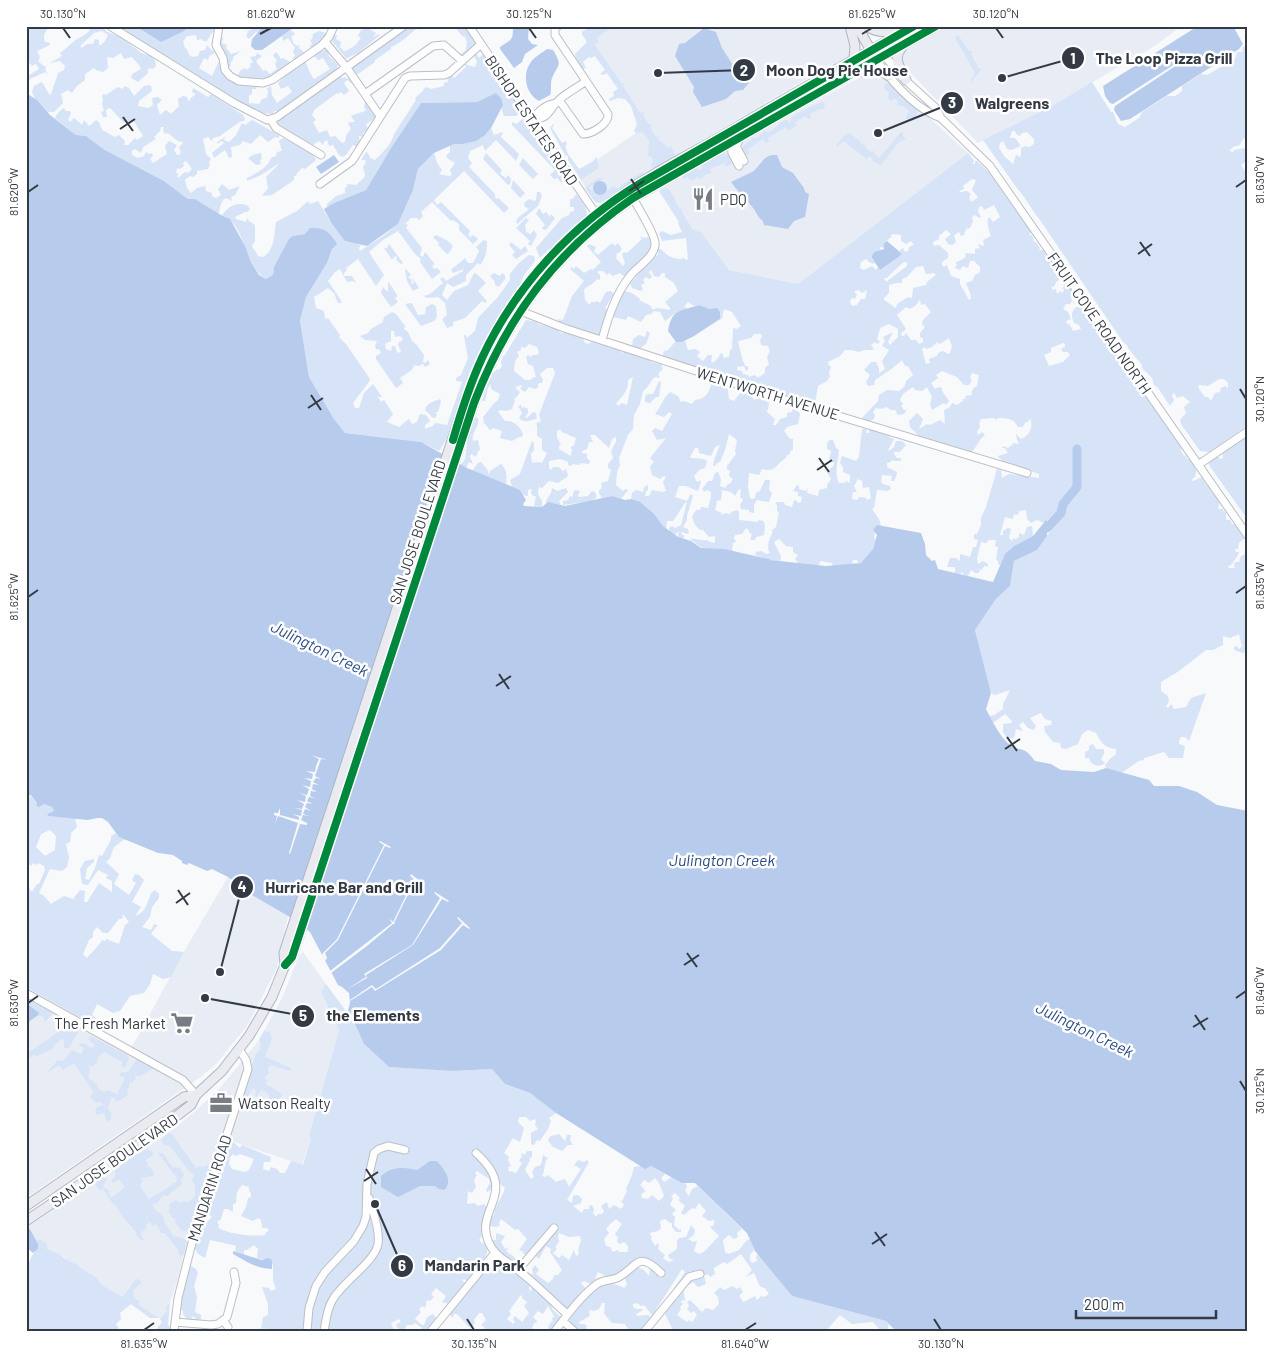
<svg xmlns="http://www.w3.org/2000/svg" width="1274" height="1357" font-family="Barlow,sans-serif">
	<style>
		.built { fill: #e8edf5 }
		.green { fill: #d7e3f7; fill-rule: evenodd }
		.water { fill: #b7cbec }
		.pier { fill: #f7f9fb }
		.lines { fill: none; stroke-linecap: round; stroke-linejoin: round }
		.river { stroke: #b7cbec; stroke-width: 9 }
		.minor-casing { stroke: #bcbfc5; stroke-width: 9 }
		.major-casing { stroke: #b0b6c1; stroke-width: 11 }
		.minor { stroke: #fefefe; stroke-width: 7 }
		.major { stroke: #e9ebf1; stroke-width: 9 }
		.cycleway-casing { stroke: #fff; stroke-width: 11 }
		.cycleway { stroke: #00873e; stroke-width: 8 }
		.ticks { fill: none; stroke: #343a44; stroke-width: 2 }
		.labels { text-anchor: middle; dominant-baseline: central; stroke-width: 5; stroke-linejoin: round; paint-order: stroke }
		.street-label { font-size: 15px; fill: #343a44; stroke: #fff }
		.poi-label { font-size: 15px; fill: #343a44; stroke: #fff; text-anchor: start }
		.water-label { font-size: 16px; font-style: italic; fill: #2a4a84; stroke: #fff }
		.leader { fill: none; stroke: #343a44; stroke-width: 2 }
		.callout-dot { fill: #343a44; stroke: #fff; stroke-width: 2 }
		.mark-label { font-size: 15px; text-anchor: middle; font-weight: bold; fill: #fff }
		.callout-label { font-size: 16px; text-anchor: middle; font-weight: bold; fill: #343a44; stroke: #fff; stroke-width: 5; stroke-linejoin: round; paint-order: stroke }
		.neatline { fill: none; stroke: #343a44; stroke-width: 2 }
		.ticks-label { font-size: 12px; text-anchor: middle; fill: #343a44 }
	</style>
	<rect width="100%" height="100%" fill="#f7f9fb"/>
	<path class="built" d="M 614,26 L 847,26 L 852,52 L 849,57 L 828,69 L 820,71 L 740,118 L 600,203 L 595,202 L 581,180 L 599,168 L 598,159 L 649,124 L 595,45 L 599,42 L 597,38 Z
		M 946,26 L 1182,26 L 1156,45 L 1052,106 L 978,143 L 900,62 L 903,50 Z
		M 866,74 L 886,78 L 968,153 L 798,284 L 729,270 L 702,234 L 695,234 L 663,188 L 667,183 Z
		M 228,877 L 250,894 L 288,916 L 277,968 L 247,1026 L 217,1063 L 202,1076 L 26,1198 L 26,1024 L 37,1016 L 42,1016 L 46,1022 L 48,1021 L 54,1012 L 128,1054 L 189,943 Z
		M 303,952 L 326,984 L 321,992 L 339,1030 L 309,1136 L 311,1137 L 302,1165 L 234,1142 L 216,1154 L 187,1243 L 177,1282 L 170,1302 L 168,1303 L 167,1309 L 160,1319 L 138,1304 L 135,1299 L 132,1292 L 142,1282 L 135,1280 L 123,1297 L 102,1285 L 97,1278 L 65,1259 L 64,1256 L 50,1252 L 47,1249 L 47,1243 L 39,1239 L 36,1240 L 30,1229 L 26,1232 L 26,1228 L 168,1133 L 193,1113 L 220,1088 L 259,1040 L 282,998 L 299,956 Z"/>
	<path class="green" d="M 30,26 L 50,26 C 46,31 42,35 45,42 L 50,43 L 50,45 L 37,51 L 40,57 L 38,61 L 45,67 L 47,65 L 45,69 L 48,75 L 45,72 L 26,81 L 26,77 L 39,69 L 36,64 L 32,66 L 26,59 L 26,38 L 30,35 L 28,32 Z
		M 88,26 L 102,26 L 107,32 L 119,36 L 143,54 L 150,55 L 155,60 L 156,66 L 153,69 L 151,68 L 148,69 L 148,73 L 138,82 L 131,78 L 132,74 L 141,69 L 139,65 L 132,57 L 124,59 L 121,53 L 113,58 L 107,57 L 108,68 L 103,72 L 96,70 L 94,68 L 85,74 L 85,80 L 77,86 L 72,93 L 68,90 L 61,94 L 63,103 L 54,112 L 48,112 L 35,99 L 32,92 L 34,86 L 42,82 L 49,94 L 51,95 C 52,89 56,81 58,73 L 64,70 L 65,66 L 60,61 L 50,63 L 62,56 L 60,53 C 66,49 68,46 73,42 C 79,37 85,36 90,30 ZM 102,31 L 108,35 L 105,41 L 101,45 L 99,45 L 99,40 L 95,39 L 93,44 L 87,44 L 82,48 L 80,46 L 94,33 Z
		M 116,26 L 138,26 L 140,29 L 156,39 L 184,31 L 190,26 L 218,26 L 217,29 L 211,34 L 207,41 L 203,41 L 202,39 L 197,40 L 196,35 L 187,36 L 183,41 L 185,48 L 187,49 L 189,55 L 192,57 L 198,56 L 200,51 L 205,50 L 207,45 L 210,49 L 215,52 L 212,55 L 210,55 L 208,60 L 204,58 L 199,68 L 212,76 L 220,59 C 226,85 234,82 258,85 L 256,89 L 252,89 L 252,94 L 249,95 L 249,103 L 259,104 L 262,99 L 267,98 L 268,90 L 266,89 L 271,86 L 272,95 L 277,103 L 292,92 L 288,86 L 281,89 L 278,83 L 290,71 L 305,61 C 308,66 309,73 314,79 L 330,69 L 323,58 L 318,60 L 314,56 L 317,53 L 327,49 L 329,56 L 338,65 L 336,71 L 315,87 L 313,87 L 303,94 L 303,96 L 299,98 L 298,97 L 278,111 L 274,111 L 273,114 L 257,113 Z
		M 253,26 L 263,27 L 258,33 L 256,32 L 249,39 L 246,36 L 248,32 L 247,30 L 249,31 L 253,28 Z
		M 407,26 L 422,26 L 423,28 L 419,30 L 418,28 C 409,34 403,42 391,47 L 391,49 L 375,60 L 375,62 L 358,74 L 355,74 L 351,68 L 382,45 L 385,45 C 393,39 399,32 407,26 Z
		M 454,26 L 466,26 L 475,40 L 475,44 L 463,57 L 460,55 L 466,50 L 467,42 L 465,37 L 462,36 Z
		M 588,26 L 593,26 L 596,29 L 600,28 L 600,26 L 614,26 L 597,38 L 599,42 L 595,45 L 622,84 L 625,83 L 623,86 L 641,113 L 645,112 L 643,115 L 649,124 L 652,125 L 650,128 L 656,137 L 659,136 L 658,139 L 668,148 L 671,146 L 676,157 L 654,170 L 651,166 L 653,161 L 652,157 L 648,156 L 649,141 L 642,132 L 636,133 L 634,131 L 637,124 L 631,106 L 625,99 L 618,98 L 610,101 L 609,99 L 614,96 L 613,92 L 618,89 L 607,73 L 604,75 L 600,74 L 605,70 L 595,56 L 591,58 L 589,57 L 583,62 L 586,68 L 583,69 L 576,60 L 575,54 L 586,43 L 586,40 L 582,35 L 582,31 L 586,30 Z
		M 368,28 L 376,33 L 373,37 L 379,34 L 380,35 L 358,53 L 345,59 L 345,57 L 331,40 L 334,34 L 337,35 L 336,39 L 341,42 L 340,47 L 344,51 C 352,49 356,45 361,38 L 358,36 L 361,30 Z
		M 291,30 L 295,34 L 291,37 L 294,44 L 298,46 L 300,45 L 299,48 L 303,51 L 304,55 L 297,60 L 292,59 L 295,56 L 293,51 L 295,48 L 288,38 L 283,41 L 282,36 Z
		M 319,31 L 326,33 L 327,36 L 324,41 L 314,48 L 309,47 L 312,44 L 310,40 L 312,39 L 313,34 Z
		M 958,35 L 969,51 L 972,51 L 971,54 L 979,69 L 981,68 L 982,69 L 971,82 L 970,81 L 974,75 L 974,71 L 955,38 Z
		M 219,36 L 223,38 L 222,43 L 227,45 L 226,48 L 231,54 L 241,51 L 233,57 L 233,60 L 230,63 L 231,65 L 230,67 L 226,66 L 220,49 Z
		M 1248,44 L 1248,137 L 1243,139 L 1240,145 L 1233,147 L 1229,151 L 1233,152 L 1234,150 L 1245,148 L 1248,153 L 1248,160 L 1241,165 L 1247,174 L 1244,185 L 1248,185 L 1248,425 L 1209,452 L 1200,451 L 1181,424 L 1180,420 L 1186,413 L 1184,407 L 1190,402 L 1183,396 L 1177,398 L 1174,393 L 1172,395 L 1174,400 L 1170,406 L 1158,388 L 1154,385 L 1152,378 L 1142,368 L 1142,365 L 1128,348 L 1127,345 L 1123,342 L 1040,220 C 1034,212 1029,205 1024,197 C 1021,192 1017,189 1014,184 L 983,140 L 1052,106 L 1092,82 L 1111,112 L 1113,112 L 1118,124 L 1125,127 L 1139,118 L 1142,112 L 1167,96 L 1175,96 L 1182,91 L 1182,86 L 1201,74 L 1207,75 L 1235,59 L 1237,52 L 1243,52 L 1242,48 ZM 1012,131 L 1015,131 L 1016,134 L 1020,136 L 1022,133 L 1027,132 L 1034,139 L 1034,144 L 1029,147 L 1025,146 L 1021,148 L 1021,155 L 1020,157 L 1016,155 L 1013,164 L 1005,157 L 999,148 L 1000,143 L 1003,141 L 1007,149 L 1011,150 L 1021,146 L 1015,138 L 1010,138 ZM 1219,379 L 1224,379 L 1228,383 L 1228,388 L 1225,386 L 1221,388 L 1220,392 L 1215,393 L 1211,401 L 1208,397 L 1205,397 L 1199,389 L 1198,385 L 1208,386 Z
		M 276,52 L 280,57 L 280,59 L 283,58 L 290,62 L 290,65 L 267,79 L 263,78 L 254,80 L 239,78 L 238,75 L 241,70 L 245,68 L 247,70 L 251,66 L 250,64 L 253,62 L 250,57 L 256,56 L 257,53 L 262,56 L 256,61 L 263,71 L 266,70 L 270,74 L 277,69 L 275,63 L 277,61 L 273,55 Z
		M 476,53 L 479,58 L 482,55 L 486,55 L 498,73 L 497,76 L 501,77 L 522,109 L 520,110 L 520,113 L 516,116 L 504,116 L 501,107 L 503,105 L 495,94 L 477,102 L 421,103 L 391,148 L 366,190 L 334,203 L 327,208 L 327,204 L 336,196 L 345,193 L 345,188 L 348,186 L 346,184 L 356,185 L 364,178 L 365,174 L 363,167 L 366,162 L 365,160 L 361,160 L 366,152 L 368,153 L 370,158 L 375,160 C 382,153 392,144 394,134 L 416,100 L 415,98 L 423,91 L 423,90 L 426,87 L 431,89 L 444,86 L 444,83 L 448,82 L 447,77 L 451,75 L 454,78 L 466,67 L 464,63 L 465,63 L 467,65 L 475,67 L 477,61 L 473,55 Z
		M 339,76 L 343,78 L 345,77 L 347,79 L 350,76 L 355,84 L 354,85 L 347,80 L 344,83 L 349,91 L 344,95 L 341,92 L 338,94 L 337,93 L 314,110 L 312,115 L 316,120 L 313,122 L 319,133 L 327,130 L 330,137 L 335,136 L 342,143 L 345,142 L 346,136 L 351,128 L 348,124 L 350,122 L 355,122 L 351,116 L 365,111 L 366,109 L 364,108 L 365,102 L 367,101 L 376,115 L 376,118 L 366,124 L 368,129 L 363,133 L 363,137 L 359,136 L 360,142 L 357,147 L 353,145 L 346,155 L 342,157 L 339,155 L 333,145 L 329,146 L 327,140 L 324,142 L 323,145 L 319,141 L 313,145 L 286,130 L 283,130 L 278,122 L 280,118 Z
		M 891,82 L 918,108 L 915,119 L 912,122 L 906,118 L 907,114 L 909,111 L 904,107 L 897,105 L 898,102 L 895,98 L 891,101 L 888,98 L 889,93 L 884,88 L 885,84 Z
		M 148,85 L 151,86 L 152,91 L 139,101 L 138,106 L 149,108 L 153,105 L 152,98 L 158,97 L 162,100 L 157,105 L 160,115 L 166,110 L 171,114 L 179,106 L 178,99 L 183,96 L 187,97 L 189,102 L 190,99 L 196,94 L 192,92 L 193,88 L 208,97 L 211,94 L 243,115 L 245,119 L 244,121 L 241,121 L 220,136 L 213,138 L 212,141 L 208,137 L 203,139 L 206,154 L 211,159 L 209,162 L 210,164 L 208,169 L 197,171 L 197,174 L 193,177 L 190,176 L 185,180 L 187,188 L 191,193 L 197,188 L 205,186 L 206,191 L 212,193 L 212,196 L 216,198 L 221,195 L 218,189 L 222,184 L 229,190 L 240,186 L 235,195 L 231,197 L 232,201 L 226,198 C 220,201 220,208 219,214 L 195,199 L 188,199 L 164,181 L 105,150 L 86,136 L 76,135 L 55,118 L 57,114 L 63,108 L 65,109 L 65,111 L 70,111 L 71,113 L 68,120 L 70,122 L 74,118 L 82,125 L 84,120 L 89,126 L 96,120 L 99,122 L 102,130 L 115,137 L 119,135 L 125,141 L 124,145 L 128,145 L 135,138 L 137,140 L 143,136 L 133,120 L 128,123 L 123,122 L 110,108 L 106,110 L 107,117 L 103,117 L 101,112 L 104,111 L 102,104 L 103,100 L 102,96 L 103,94 L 106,95 L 118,87 L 123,89 L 124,86 L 129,88 L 134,96 L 144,86 ZM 161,127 L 164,127 L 163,130 L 165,134 L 168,133 L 179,142 L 181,141 L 183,143 L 179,147 L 181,152 L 179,155 L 177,155 L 174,150 L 177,145 L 169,141 L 165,146 L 167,154 L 153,163 L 150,159 L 153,156 L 152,153 L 149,154 L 146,152 L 144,156 L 138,158 L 132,155 L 132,151 L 135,149 L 141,153 L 143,147 L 156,139 L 154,137 L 160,131 ZM 186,161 L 192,169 L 188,173 L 185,172 L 178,178 L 177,176 L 179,174 L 176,173 L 177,168 L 180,169 L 184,166 L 183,163 Z
		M 823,102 L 825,106 L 824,109 L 819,109 L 810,114 L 811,117 L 809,119 L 805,116 L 795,122 L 797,125 L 788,131 L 786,127 L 768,138 L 769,142 L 766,143 L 763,139 L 748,149 L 750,153 L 746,156 L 743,156 L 739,149 L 753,138 L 759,137 L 760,134 L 765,131 L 769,132 C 775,129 780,121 786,120 L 791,123 L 791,118 C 800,111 811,106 823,102 Z
		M 524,117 L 528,118 L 531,126 L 533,125 L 551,152 L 549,155 L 553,154 L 561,167 L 558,174 L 559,176 L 564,175 L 566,180 L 560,182 L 558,178 L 554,179 L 550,175 L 555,170 L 512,125 L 512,122 L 517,124 Z
		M 252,120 L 279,135 L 279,138 L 275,137 L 268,142 L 260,135 L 251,144 L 243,141 L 240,145 L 231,147 L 232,157 L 229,158 L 225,150 L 214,158 L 212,153 L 224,143 L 222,141 L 217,144 L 217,142 L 225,137 L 224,140 L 229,142 L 236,135 L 242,123 L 245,125 Z
		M 553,124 L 554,125 L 552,128 L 562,143 L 566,141 L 567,144 L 565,146 L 568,154 L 579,169 L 592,162 L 597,157 L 599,168 L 581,180 L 568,160 L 568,156 L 565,155 L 550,128 Z
		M 491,128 L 494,135 L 503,132 L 501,137 L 519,154 L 516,161 L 496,140 L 485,151 L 483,145 L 470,151 L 468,158 L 472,163 L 469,167 L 495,194 L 495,197 L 496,199 L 498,198 L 509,208 L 504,213 L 464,171 L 434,200 L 437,205 L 441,202 L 470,231 L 468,235 L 471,237 L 473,235 L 478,239 L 473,244 L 459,230 L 459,224 L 453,220 L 451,221 L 432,202 L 421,212 L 423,216 L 419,220 L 417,218 L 411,218 L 405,224 L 408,225 L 406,228 L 422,248 L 420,255 L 423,257 L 425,252 L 435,264 L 432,266 L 434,269 L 437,268 L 441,272 L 432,279 L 420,262 L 421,259 L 415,254 L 398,231 L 383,240 L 369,252 L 384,275 L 376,286 L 358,259 L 346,268 L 347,270 L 344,273 L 344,276 L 352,276 L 356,283 L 353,281 L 347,282 L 340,269 L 335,272 L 328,281 L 342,302 L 341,303 L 338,303 L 334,293 L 328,288 L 314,297 L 316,308 L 324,311 L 325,319 L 328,318 L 340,335 L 339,337 L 346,344 L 370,379 L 369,382 L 353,403 L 355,408 L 359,408 L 364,393 L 373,384 L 382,397 L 378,397 L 381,402 L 384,400 L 393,414 L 387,422 L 399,427 L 409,419 L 412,424 L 417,422 L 420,414 L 426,415 L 430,421 L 425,425 L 425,429 L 433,426 L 435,423 L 447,425 L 462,382 L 456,381 L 456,378 L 461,375 L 468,358 L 464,336 L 465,334 L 467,338 L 475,331 L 478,318 L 498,297 L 510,280 L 510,274 L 518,264 L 529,255 L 534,256 L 535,261 L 524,275 L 520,285 L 496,320 L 485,340 L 478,359 L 471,368 L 457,415 L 455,416 L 453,428 L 451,429 L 445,442 L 439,451 L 421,442 L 345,433 L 334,419 L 309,377 L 300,321 L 306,297 L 327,263 L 332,249 L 336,244 L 305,234 L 293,236 L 274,267 L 273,276 L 266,279 C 243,266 247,226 222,215 C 229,206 236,202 247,205 L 250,209 L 247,212 L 245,212 L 235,217 L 236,219 L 246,222 L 247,218 L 249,221 L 255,225 L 255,241 L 252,246 L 258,256 L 263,257 C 275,250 274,235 276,222 L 297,211 L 308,201 L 310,204 L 318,201 L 332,224 L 345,240 L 361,245 L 359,248 L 360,251 L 383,236 L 398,224 L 413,190 L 418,169 L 434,153 L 437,163 L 442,170 L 439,174 L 448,176 L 452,175 L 450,170 L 455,163 L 448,159 L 446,156 L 450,152 L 450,145 C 455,143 458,145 462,144 C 473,143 485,136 491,128 Z
		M 901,132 L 903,132 L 903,136 L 906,139 L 898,143 L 881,165 L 874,162 L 870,156 L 866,159 L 845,142 L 842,142 L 838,147 L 836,145 L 844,136 L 849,133 L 861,142 L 860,144 L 866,145 L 865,147 L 871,152 L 875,151 L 874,154 L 879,158 Z
		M 283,138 L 313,154 L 316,160 L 305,169 L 302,168 L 297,173 L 296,176 L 294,176 L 294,180 L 272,195 L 262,196 L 268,188 L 266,177 L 278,165 L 278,164 L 261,175 L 247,181 L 247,178 C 256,173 267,169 271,158 L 276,156 L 277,152 L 282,151 L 279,141 Z
		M 724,152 L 725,155 L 731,154 L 733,161 L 730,165 L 726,167 L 725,163 L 710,169 L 711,173 L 705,175 L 700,180 L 698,177 L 691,181 L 687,177 L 684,180 L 682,175 L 696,168 L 700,170 L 704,163 Z
		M 261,153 L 262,158 L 260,161 L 261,164 L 256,165 L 248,158 L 253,155 Z
		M 486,153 L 502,170 L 500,174 L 506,178 L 508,175 L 511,179 L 510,184 L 508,185 L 483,159 Z
		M 968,153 L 974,160 L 973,164 L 975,164 L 975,161 L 977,161 L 993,176 L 993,179 L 997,179 L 1001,190 L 1006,192 C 1012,200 1016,208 1019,216 L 1023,215 L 1033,230 L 1029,235 L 1032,235 L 1034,242 L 1036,242 L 1040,248 L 1039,250 L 1044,250 L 1046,256 L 1051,259 L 1050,264 L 1051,265 L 1054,261 L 1062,272 L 1061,279 L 1056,282 L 1054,287 L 1052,286 L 1052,290 L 1056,289 L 1057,294 L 1060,291 L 1063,293 L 1064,289 L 1062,289 L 1064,286 L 1063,284 L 1064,282 L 1068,281 L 1073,288 L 1071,298 L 1072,301 L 1070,304 L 1066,304 L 1063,309 L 1068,312 L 1071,319 L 1066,321 L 1066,323 L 1070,325 L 1073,331 L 1081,329 L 1079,325 L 1074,323 C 1071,316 1071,312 1076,307 C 1091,308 1086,312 1092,322 L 1095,323 L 1119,357 L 1118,358 L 1120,361 L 1124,361 L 1126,367 L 1124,367 L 1142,393 L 1153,403 L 1177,439 L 1176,441 L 1179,441 L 1183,448 L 1180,449 L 1184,456 L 1186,455 L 1187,459 L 1192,459 L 1197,467 L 1195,477 L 1191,480 L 1193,481 L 1202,477 L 1206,485 L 1210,486 L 1210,490 L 1213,494 L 1215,492 L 1220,499 L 1218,509 L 1223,509 L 1223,511 L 1226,512 L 1226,520 L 1230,520 L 1232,524 L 1237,524 L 1246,537 L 1239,543 L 1238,549 L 1235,549 L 1236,552 L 1239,552 C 1239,555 1233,562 1231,565 L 1228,566 L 1229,568 L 1235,568 L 1234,565 L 1235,562 L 1239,562 L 1241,556 L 1248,553 L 1248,641 L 1245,645 L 1246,651 L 1243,653 L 1234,650 L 1234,647 L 1237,646 L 1239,649 L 1242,646 L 1239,634 L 1230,638 L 1223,636 L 1223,645 L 1213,650 L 1206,650 L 1179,671 L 1161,682 L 1161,691 L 1168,696 L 1169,702 L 1166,706 L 1168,708 L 1171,704 L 1174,709 L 1186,707 L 1191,698 L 1206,693 L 1189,741 L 1185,737 L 1181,737 L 1179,741 L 1179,744 L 1185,746 L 1183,758 L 1169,758 L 1164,752 L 1144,758 L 1144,760 L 1139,761 L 1121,773 L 1106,768 L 1105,765 L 1110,759 L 1116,754 L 1116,749 C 1105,748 1101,743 1096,733 L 1088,730 L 1082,734 L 1078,744 L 1066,749 L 1061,748 L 1060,743 L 1053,742 L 1045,732 L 1044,726 L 1051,725 L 1052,721 L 1045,719 L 1041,713 L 1030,718 L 1036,726 L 1034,730 L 1028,728 L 1023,722 L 1019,725 L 1023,731 L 1016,729 L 1014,738 L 1007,738 L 1003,732 L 1003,724 L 1011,723 L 1012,721 L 1005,714 L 993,723 L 989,716 L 994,715 L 1003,709 L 1003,704 L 1010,690 L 995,695 L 991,693 L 975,630 L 996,599 L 1010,586 L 1014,561 L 1037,550 L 1056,523 L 1048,519 L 1044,523 L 1037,520 L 1031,523 L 1027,519 L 1026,510 L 1019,511 L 1018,515 L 1014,514 L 1013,519 L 1005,517 L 1000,535 L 1003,535 L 1003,531 L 1008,528 L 1011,529 L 1009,538 L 1012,541 L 1013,538 L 1016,539 L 1019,537 L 1019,533 L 1024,535 L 1027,527 L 1032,526 L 1033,536 C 1017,544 1008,548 1000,565 L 998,564 L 998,561 L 996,559 L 998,547 L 995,546 L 996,540 L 989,540 L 986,543 L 981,542 L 977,558 L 978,564 L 983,561 L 988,564 L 988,566 L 984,566 L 982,570 L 980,569 L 979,573 L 975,573 L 971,570 L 968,576 L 964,575 L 962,572 L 960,574 L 955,573 L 955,567 L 947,567 L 950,558 L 956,558 L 960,561 L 960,554 L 970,557 L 973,547 L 976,547 L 978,540 L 974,539 L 974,534 L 977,534 L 981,525 L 981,518 L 986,507 L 997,469 L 1001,470 L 1002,478 L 1009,474 L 1039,478 L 1039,474 L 1002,462 L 1001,459 L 998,457 L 998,456 L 1008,453 L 1005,448 L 1002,448 L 1003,446 L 1008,448 L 1014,443 L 1018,444 L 1019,443 L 1017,440 L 1016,434 L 1021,439 C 1029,436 1034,427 1030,418 L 1029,421 L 1025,423 L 1023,427 L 1018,427 C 1013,418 1008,418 998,418 L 996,420 L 994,418 L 981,419 L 979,423 L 980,427 L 977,432 L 978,435 L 982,432 L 985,435 C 978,440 977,448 970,453 L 920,437 L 910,427 L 909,421 L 917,413 L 923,419 L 919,429 L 927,424 L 930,425 L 940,420 L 945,424 L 944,410 L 950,407 L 952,403 L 957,405 L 963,401 L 962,399 L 966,399 L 965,396 L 972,395 C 971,391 973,388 977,386 L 979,375 L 972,373 L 970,378 L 972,380 L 969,385 L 964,385 L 957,377 L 942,371 L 936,375 L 938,378 L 931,383 L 935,389 L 939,387 L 942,388 L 942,391 L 949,401 L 946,405 L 944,403 L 932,410 L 930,404 L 932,397 L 927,387 L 922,391 L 915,390 L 913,387 L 903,394 L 900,400 L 903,404 L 901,406 L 904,410 L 907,409 L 904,414 L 898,415 L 895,410 L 891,410 L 886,407 L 882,409 L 876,408 L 873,412 L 875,415 L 874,419 L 869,422 L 862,418 L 878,401 L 879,395 L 887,390 L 899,391 L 905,386 L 906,381 L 913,375 L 908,366 L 905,366 L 902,360 C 896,366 883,375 875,380 L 874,385 L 868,386 L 866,382 L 870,375 L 864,370 L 871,362 L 876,362 L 879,368 L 879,373 L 885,369 L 882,361 L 889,350 L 882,346 L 885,341 L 883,337 L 893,332 L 888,342 L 890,345 L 898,337 L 898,329 L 889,324 L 880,328 L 877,339 L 880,342 L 877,344 L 875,342 L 871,345 L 874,349 L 872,350 L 864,350 L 859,352 L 852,350 L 845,350 L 840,356 L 828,362 L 829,366 L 831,366 L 829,373 L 830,376 L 827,381 L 818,386 L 815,403 L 797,400 L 664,357 L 663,354 L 664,351 L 668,350 L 675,342 L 682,342 L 685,341 L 688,350 L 696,349 L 700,352 L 697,356 L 703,361 L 708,355 L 712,355 L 711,361 L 713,363 L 719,357 L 720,354 L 722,353 L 724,358 L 729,357 L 730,350 L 732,349 C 732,342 733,335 733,328 L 737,329 L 741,326 L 732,312 L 724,309 L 722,318 L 719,321 L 720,319 L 710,309 L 699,305 L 694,306 L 688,302 L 684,307 L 688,308 L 674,314 L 665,321 L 660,312 L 654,311 L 651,314 L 646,315 L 641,322 L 628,316 L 626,320 L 613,317 L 623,291 L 632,293 L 640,299 L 639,300 L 651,306 L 652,310 L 657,308 L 670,310 L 670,308 L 665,302 L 678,291 L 674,283 L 665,277 L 665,273 L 662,273 L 659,277 L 654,276 L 651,270 L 649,272 L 652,277 L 649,279 L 646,277 L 643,280 L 645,283 L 641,285 L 643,289 L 641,291 L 632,288 L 630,284 L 652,258 L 658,255 L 658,249 L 661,249 C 667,256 675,261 684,258 L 686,260 L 688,259 L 686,238 L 662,241 L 659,233 L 662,231 L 671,235 L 682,232 L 678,223 L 679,222 L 659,191 L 663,188 L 669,189 L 675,199 L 675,201 L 680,209 L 682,209 L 682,212 L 693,230 L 701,232 L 729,270 L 798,284 ZM 972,179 L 976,180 L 972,190 L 978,197 L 972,202 L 969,198 L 971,194 L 967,191 L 960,192 L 959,191 L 964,189 L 963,186 ZM 994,205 L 1000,217 L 993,222 L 989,217 C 986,222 989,231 991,236 L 983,240 L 984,245 L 983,246 L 978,244 L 980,248 L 975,249 L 975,254 L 966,253 L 965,258 L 955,263 L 957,264 L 955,268 L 960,270 L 963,266 L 968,268 L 970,261 L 974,261 L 980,267 L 980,272 L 975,275 L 972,281 L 966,283 L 970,293 L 971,299 L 969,300 L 960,284 L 960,279 L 951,276 L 947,265 L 944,267 L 942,265 L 942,262 L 948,258 L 948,253 L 939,245 L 934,246 L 933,242 L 939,239 L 939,236 L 946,230 L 951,234 L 945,239 L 948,244 L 952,245 L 956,242 L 954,235 L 959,232 L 961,236 L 964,235 L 966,229 L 970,228 L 973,221 L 972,217 L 975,215 L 979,218 L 981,217 L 978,211 L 979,207 L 982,206 L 984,210 ZM 892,234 L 901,235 L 901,241 L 906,244 L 911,241 L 914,245 L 909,247 L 908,251 L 905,252 L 903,248 L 900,250 L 900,256 L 880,270 L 878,267 L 876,270 L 872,266 L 864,270 L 860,268 L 861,262 L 866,259 L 869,262 L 874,264 L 875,262 L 872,259 L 874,253 L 880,250 L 880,247 L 884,248 L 884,243 L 891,237 ZM 904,262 L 907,262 L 907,266 L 886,282 L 884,278 L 887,278 C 892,272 898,267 904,262 ZM 923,266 L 926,274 L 934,273 L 936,275 L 927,282 L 926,285 L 913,288 L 912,298 L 908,297 L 897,304 L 896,308 L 884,300 L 884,298 L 889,293 L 889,285 L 897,283 L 902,283 L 902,279 L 907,277 L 916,267 ZM 859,290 L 862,293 L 867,290 L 865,299 L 861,299 L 857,305 L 852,306 L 850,302 L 852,298 L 855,299 L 857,294 L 855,293 L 855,291 ZM 920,300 L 921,305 L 925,304 L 931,312 L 923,320 L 922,324 L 925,327 L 920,333 L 920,337 L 923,339 L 923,342 L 919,344 L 916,340 L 911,340 L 906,333 L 904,336 L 902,336 L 901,333 L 906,329 L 897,315 L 906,307 L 910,309 L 915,306 ZM 754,334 L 761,334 L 762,337 L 760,340 L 761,345 L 768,346 L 770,351 L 767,357 L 769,364 L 765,368 L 765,373 L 758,378 L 755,375 L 749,377 L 748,375 L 743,374 L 742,371 L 737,370 L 737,367 L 744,366 L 746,371 L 748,370 L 748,366 L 745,366 L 744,362 L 743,362 L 738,341 L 751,338 ZM 949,338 L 952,346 L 950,353 L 948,354 L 943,351 L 938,353 L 937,356 L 929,359 L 930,363 L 926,364 L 922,349 L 924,347 L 926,349 L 932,347 L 937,342 L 940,344 ZM 1063,343 L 1065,344 L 1065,347 L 1062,348 L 1061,350 L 1063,352 L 1068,352 L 1070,355 L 1063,362 L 1049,366 L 1044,355 L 1051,352 L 1051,348 Z
		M 523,158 L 538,174 L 533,179 L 519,165 Z
		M 643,172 L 645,176 L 600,203 L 595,202 L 585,188 L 598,178 L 604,178 L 593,186 L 591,185 L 589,188 L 597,195 L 606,192 L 613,186 L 618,189 L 621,185 Z
		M 513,180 L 525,193 L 520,198 L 511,188 Z
		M 537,192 L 540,192 L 542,196 L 538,206 L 517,224 L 516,221 C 519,215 524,214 529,209 L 525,207 L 524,203 L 529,199 L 534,201 L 536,200 Z
		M 576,194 C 582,200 587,207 587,216 L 552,249 L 549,249 L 540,258 L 536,248 L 562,218 L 569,215 L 570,212 L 574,211 L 574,207 L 570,207 L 570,199 L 573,199 Z
		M 539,208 L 543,214 L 546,212 L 550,217 L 551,214 L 555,218 L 547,229 L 544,230 L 542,228 L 545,225 L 536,214 Z
		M 526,218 L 529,220 L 525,225 L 526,232 L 531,234 L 534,230 L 537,235 L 531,246 L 528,244 L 530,241 L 516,228 Z
		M 436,235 L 448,241 L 453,246 L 449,253 L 447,254 L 438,245 L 439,243 L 433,237 Z
		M 640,236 L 644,238 L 648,237 L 652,238 C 654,255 647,253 636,264 C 632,268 629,273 625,277 L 620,273 L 613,276 L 609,273 L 607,275 L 603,271 L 599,271 L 597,272 L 600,275 L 600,280 L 597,279 C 593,285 588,285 584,290 L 585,300 L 590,305 L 591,302 L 595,302 L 597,301 L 600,303 L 606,292 L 611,291 L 614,294 L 605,308 L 609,311 L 601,336 C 596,338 586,334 583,330 L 579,330 L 575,327 L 571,328 L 566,323 L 562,325 L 559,324 L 558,319 L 563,320 L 572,296 L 584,281 L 570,269 L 571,267 L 574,269 L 576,266 L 584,273 L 591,269 L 593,270 L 601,262 L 587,246 L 589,244 L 596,247 L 594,252 L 598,255 L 612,243 L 615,246 L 618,243 L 622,249 L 619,253 L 617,253 L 616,258 L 623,266 L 625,263 L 622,254 L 625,252 L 627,253 L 642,239 Z
		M 484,240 L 487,241 C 487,251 486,257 480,265 L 478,263 L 466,275 L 466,281 L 453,287 L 447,283 L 442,295 L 447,300 L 454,291 L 468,285 L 474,273 L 477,274 L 486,283 L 478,291 L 487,301 L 485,303 L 482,301 L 465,318 L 453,322 L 453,326 L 447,328 L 442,319 L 447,315 L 445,303 L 438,297 L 427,298 L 424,296 L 430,294 L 443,283 L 440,279 L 443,277 L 446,281 L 463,271 L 464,269 L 453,273 L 451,270 L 465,258 L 468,263 L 473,263 L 479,251 L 476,247 Z
		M 511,242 L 521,250 L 525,246 L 528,251 L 516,259 L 512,255 L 515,252 L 509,245 Z
		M 389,244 L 403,263 L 401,264 L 396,260 L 397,257 L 395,256 L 392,260 L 384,248 L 387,248 Z
		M 406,269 L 411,275 L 408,277 L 412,280 L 411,284 L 414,283 L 412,277 L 419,288 L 413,291 L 407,281 L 405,270 Z
		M 494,273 L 500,276 L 502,273 L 505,275 L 505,279 L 499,287 L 495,285 L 495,282 L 490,276 Z
		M 388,281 L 397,295 L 397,297 L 395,298 L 398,302 L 391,307 L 381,293 L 383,287 L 388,292 Z
		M 412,303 L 418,315 L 425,314 L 426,307 L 432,304 L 436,306 L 437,317 L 434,321 L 421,326 L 405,304 Z
		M 392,312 L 396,314 L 405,326 L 404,329 L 408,332 L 412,341 L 415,343 L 415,345 L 416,344 L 424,355 L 423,362 L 425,363 L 428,360 L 430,364 L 425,367 L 423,364 L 419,366 L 414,365 L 412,370 L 400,378 L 403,383 L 396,388 L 376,359 L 376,356 L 381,353 L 380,350 L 376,349 L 375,346 L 377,341 L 365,340 L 360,336 L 368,333 L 371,329 L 383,322 L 384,317 ZM 391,331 L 394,331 L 395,337 L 399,336 L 403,338 L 402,341 L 399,342 L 398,345 L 401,351 L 399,353 L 397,352 L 395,346 L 392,346 L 391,351 L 386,349 L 385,344 L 391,341 Z
		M 526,320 L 537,322 L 538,324 L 557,329 L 562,334 L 564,332 L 582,337 L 585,343 L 589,344 L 591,342 L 608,346 L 610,348 L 618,349 L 622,353 L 625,351 L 649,358 L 651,362 L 661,364 L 663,369 L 658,374 L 660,378 L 655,377 C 650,381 649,387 643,391 L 640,404 L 634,415 L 633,429 L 628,435 L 619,458 L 620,465 L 617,472 L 616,485 L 623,491 L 626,489 L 628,490 L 621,499 L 612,496 L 602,498 L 599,493 L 599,490 L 602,488 L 601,483 L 608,481 L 611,470 L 608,468 L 608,464 L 613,458 L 611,451 L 616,442 L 616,437 L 612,439 L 609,448 L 595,435 L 590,435 L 593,442 L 589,442 L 587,449 L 582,451 L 582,453 L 587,454 L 587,458 L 590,461 L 589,464 L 581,463 L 579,465 L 572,464 L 571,466 L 568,465 L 568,462 L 560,459 L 549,461 L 549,468 L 551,470 L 553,467 L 559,467 L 563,471 L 566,469 L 568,475 L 567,477 L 558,483 L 549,481 L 542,488 L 539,487 C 537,491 538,497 542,500 L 542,507 L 534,506 L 536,496 L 533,496 L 531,493 L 532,489 L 528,490 L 528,496 L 523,495 L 520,490 L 512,487 L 510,480 L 520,474 L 532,441 L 534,443 L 534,450 L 531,454 L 532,463 L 539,462 L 542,463 L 547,453 L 542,450 L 542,439 L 537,436 L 537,425 L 535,424 L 541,421 L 539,415 L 555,373 L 553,368 L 547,368 L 540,374 L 543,380 L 542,383 L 539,383 L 538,385 L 538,388 L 535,389 L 529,387 L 525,392 L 520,389 L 522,386 L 521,385 L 516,387 L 516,389 L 520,392 L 516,398 L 514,398 L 515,401 L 512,409 L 506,411 L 500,410 L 498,412 L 505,421 C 514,420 520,427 523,434 L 522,437 L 519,437 L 512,441 L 500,438 L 502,431 L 493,428 L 490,430 L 484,423 L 483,417 C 488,412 492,404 498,400 L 500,394 L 491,389 L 491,384 L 488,388 L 485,401 L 482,401 L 490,378 L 492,378 L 491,375 L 497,369 L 499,370 L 502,366 L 501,363 L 503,356 L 505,355 ZM 529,344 L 537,347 L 539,353 L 537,355 L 532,355 L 531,357 L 528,355 L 526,357 L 528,364 L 533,366 L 536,377 L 532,378 L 531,380 L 525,380 L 514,371 L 515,361 L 519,356 L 517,352 L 521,350 L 521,347 L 525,348 ZM 633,377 L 627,405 L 622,403 L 618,406 L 616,403 C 622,397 629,390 628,380 ZM 560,429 L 562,432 L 576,438 L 574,445 L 570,448 L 572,449 L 571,456 L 559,449 L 559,446 L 561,444 L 557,438 L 557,431 Z
		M 647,331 L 650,333 L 646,344 L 639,349 L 632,347 L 633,339 L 639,335 L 645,337 Z
		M 717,380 L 727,383 L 729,399 L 734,401 L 740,393 L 750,391 L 754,400 L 759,398 L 769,402 L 768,410 L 766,411 L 775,419 L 773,425 L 776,425 L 780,419 L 787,417 L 787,413 L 792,412 L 793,408 L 797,410 L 800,414 L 798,424 L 787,427 L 784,431 L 790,439 L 793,439 L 793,450 L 790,451 L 790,454 L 787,455 L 786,458 C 775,464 777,473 762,469 L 759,475 L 749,473 L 748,488 L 750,498 L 753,499 L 755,498 L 756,493 L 760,491 L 765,480 L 770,480 L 769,490 L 772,493 L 769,502 L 757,500 L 754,505 L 754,513 L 749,512 L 749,510 L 741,509 L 740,505 L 743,500 L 742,498 L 740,498 L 741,490 L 739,489 L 735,496 L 731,492 L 722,490 L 721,500 L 717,501 L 715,510 L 722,513 L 721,515 L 725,513 L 730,514 L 731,512 L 737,510 L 739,512 L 739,520 L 758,522 L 758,520 L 763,521 L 765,525 L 764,535 L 756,537 L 755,540 L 750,540 L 752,534 L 749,533 L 749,530 L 746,528 L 742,534 L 735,535 L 734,538 L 736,542 L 733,543 L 732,551 L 702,548 L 690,539 C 696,538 700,541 706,540 L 713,543 L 715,542 L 715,536 L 709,537 L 703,530 L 700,530 L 695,525 L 692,517 L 696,510 L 700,510 L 701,507 L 708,508 L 711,497 L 711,492 L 707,490 L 704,492 L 702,489 L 708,481 L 712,481 L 715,473 L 718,472 L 721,479 L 720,486 L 725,488 L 728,484 L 730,484 L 733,479 L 729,476 L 730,471 L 727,469 L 727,466 L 736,454 L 735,450 L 737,440 L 729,434 L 725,450 L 720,462 L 717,463 L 715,466 L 713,466 L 714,460 L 720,445 L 715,447 L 711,456 L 699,453 L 698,448 L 695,448 L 690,457 L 691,458 L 704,459 L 707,461 L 705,468 L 699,470 L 694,476 L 697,482 L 701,480 L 699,489 L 697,491 L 686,486 L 679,486 L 675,497 L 687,501 L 690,495 L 692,494 L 693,496 L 687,516 L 687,520 L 683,527 L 688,529 L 689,532 L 687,534 L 682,532 L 681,534 L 685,536 L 682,539 L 678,537 L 679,531 L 675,535 L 670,532 L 669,528 L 672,526 L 675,528 L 681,525 L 687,502 L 685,503 L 673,521 L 667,521 L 666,529 C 653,518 647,505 631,499 L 632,493 L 636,490 L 643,492 L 644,487 L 648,485 L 648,490 L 646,491 L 645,496 L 649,496 L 652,490 L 662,492 L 666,491 L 663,482 L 666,477 L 664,476 L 660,479 L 652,475 L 650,466 L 654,462 L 650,458 L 666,438 L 657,440 L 652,431 L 655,428 L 662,431 L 672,414 L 669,412 L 664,417 L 655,414 C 661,407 663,398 670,392 L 678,396 L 681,402 L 684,401 L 692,404 L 695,400 C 707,399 709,391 712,382 Z
		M 659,381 L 661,382 L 659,397 L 656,397 L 650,403 L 645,402 L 645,396 L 648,394 L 653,394 Z
		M 440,399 L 441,401 L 438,412 L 435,412 L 437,414 L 436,417 L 433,418 L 425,410 C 427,402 434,402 440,399 Z
		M 521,405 L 522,408 L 524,407 L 528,409 L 528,413 L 525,417 L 527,418 L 533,412 L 536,413 L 537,419 C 531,419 526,425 519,418 L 522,413 L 518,406 Z
		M 475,417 L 478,418 C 480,428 471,432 473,441 L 478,440 L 480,450 L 478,451 L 476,457 L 471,454 L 470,457 L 473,464 L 469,462 L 466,468 L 461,465 L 465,459 L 469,429 L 472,426 L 471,425 Z
		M 872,427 L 889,434 L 889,437 L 894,439 L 888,450 L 889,451 L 894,447 L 896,441 L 902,441 L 906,445 L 900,452 L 894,452 L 894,454 L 897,458 L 901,458 L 901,461 L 894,461 L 892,460 L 891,462 L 887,463 L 887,467 L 897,472 L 896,477 L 894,481 L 891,481 L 892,476 L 882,475 L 881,482 L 883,484 L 890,486 L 891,489 L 888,491 L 877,490 L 874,508 L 872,509 L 879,519 L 881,526 L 877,526 L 874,530 L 875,532 L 874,538 L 876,539 L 872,551 L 861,563 L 858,563 L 857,560 L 853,560 L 852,564 L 833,566 L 832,563 L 820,561 L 819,566 L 799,564 L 795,559 L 798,555 L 793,552 L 793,547 L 786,546 L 779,539 L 774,542 L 781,556 L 780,561 L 770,560 L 755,555 L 756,552 L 761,551 L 767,554 L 770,553 C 766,547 769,539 773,532 L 771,531 L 776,527 L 779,512 L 777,511 L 777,505 L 775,504 L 777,502 L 784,502 L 785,505 L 792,507 L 794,500 L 797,501 L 798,503 L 801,502 L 802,497 L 798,496 L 798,492 L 793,491 L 797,485 L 799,486 L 799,489 L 806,491 L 808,488 L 807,493 L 818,496 L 819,490 L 827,488 L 827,485 L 831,479 L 827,472 L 834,465 L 834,463 L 829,460 L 831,451 L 827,449 L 827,443 L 830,440 L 833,440 L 836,448 L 839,450 C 838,460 834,474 839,483 L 844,483 L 846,481 L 850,483 L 850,475 L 843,472 L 843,467 L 840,463 L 842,456 L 856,461 L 859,457 L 862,429 L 867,429 L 866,433 L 869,433 L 869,429 ZM 858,479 L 862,481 L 863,488 L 869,487 L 871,498 L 867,500 L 866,498 L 859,497 L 857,500 L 852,499 L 853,492 L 857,492 L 854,486 Z
		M 1248,434 L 1248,520 L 1209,465 L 1209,460 L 1217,455 L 1220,459 L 1223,458 L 1222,452 Z
		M 481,462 L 487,469 L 489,475 L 490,471 L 501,464 C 507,470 507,476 506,484 L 472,471 L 478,463 Z
		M 552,488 L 557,491 L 566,488 L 568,492 L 559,501 L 561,505 L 546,503 L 546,501 L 551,493 Z
		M 575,490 L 580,491 L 578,495 L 579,497 L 588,496 L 592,491 L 595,492 L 597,497 L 591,501 L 563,505 L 563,501 L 568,500 L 570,496 L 573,497 L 573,493 Z
		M 1093,744 L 1096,749 L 1104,749 L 1104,754 L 1101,759 L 1105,763 C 1099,767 1097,766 1091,763 L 1089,758 L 1085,758 L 1085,752 L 1089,750 L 1089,746 Z
		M 31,796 L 37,803 L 36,806 L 39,807 L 44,804 L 52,807 L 54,811 L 47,814 L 48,816 L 75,818 L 77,827 L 71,833 L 70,842 L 66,844 L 69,858 L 67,867 L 62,871 L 50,869 L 39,893 L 44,896 L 51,904 L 64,896 L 73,899 L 80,890 L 85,891 L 84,902 L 87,902 L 99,883 L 112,892 L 112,881 L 106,878 L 108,875 L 98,870 L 88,885 L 82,884 L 80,869 L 85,861 L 94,859 L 94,862 L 87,868 L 85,879 L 89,880 L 95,868 L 99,855 L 102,856 L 111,840 L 111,836 L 116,833 L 119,837 L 125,839 L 114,847 L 110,858 L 106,862 L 119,874 L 114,884 L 129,895 L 136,883 L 132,880 L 135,874 L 139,875 L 144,880 L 132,902 L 141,907 L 135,916 C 146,913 147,903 151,893 L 155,890 L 159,894 L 159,898 L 152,907 L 150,917 L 142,927 L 151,930 L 154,924 L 157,925 L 157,927 L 156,927 L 151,934 L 172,951 L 184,952 L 171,977 L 163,979 L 153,974 L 150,984 L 144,993 L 130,996 L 120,1011 L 113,1013 L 97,1004 L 92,1015 L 100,1022 L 97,1027 L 26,987 L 26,884 L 32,892 L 37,884 L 39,884 L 45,870 L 44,866 L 38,863 L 37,865 L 33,863 L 31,866 L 26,862 L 26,800 ZM 50,830 L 56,836 L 55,850 L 45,856 L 36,847 L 41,834 ZM 123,914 L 129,922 L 125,925 L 119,944 L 106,939 L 105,941 L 102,940 C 100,945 91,953 87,958 L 83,954 L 89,940 L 93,937 L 93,932 L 97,927 L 103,933 L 108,933 L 119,919 L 122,919 Z
		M 326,984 L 354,1022 L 364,1044 L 389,1067 L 452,1071 L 492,1069 L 505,1084 L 530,1093 L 556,1113 L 549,1118 L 551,1121 L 548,1129 L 540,1141 L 537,1140 L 534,1145 L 531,1144 L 531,1133 L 538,1129 L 535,1125 L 536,1121 L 535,1119 L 530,1121 L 526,1117 L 519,1117 L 518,1122 L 524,1128 L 520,1142 L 513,1138 L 504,1153 L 509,1157 L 508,1160 L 511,1166 L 508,1167 L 509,1172 L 511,1171 L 516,1173 L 522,1163 L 519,1161 L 522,1156 L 521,1153 L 525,1155 L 527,1151 L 532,1151 L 532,1157 L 529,1159 L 530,1160 L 525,1170 L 531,1179 L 534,1177 L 532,1172 L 535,1167 L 541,1165 L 543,1155 L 548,1158 C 543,1163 546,1170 542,1176 L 545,1177 L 548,1175 L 556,1182 L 565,1179 L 569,1187 L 581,1169 L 574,1165 L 578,1160 L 584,1162 L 587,1160 L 589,1162 L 567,1200 L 572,1203 L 573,1196 L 578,1195 L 582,1199 L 581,1203 L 573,1206 L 582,1213 L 584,1209 L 589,1209 L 589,1206 L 592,1205 L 594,1209 L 593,1213 L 596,1217 L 598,1214 L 602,1214 L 604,1211 L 601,1206 L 607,1202 L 609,1209 L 614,1205 L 621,1209 L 624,1205 L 620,1200 L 622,1201 L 627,1191 L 626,1189 L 632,1175 L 634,1167 L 641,1166 L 645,1168 L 651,1166 L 665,1174 L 661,1178 L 664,1182 L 672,1177 L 685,1183 L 687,1186 L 685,1191 L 689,1196 L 692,1189 L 698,1186 L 742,1229 L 737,1233 L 738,1237 L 734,1239 L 729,1235 L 723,1240 L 725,1252 L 728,1254 L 739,1250 L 746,1241 L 750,1239 L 754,1250 L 750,1255 L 750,1260 L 752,1263 L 757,1261 L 756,1257 L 758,1254 L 792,1296 L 886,1321 L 889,1324 L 887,1331 L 881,1331 L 873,1322 L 852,1324 L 840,1315 L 826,1331 L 673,1331 C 670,1322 665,1317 664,1308 L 678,1290 L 674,1288 L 685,1272 L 682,1269 L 652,1316 L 640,1331 L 629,1331 L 625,1324 L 612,1323 L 604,1314 L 605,1303 L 602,1303 L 599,1309 L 594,1311 L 590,1310 L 589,1312 L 590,1316 L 579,1322 L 580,1324 L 584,1324 L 587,1326 L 586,1328 L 589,1331 L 578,1331 L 567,1321 C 582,1304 599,1273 624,1288 L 627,1284 L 624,1277 L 637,1267 L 644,1270 L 649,1276 L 650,1269 L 660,1278 L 664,1272 L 654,1262 L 644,1258 L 635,1260 L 621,1274 L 607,1277 L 598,1272 L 595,1279 L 598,1282 L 592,1285 L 584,1281 L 581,1283 L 586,1289 L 567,1311 L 529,1276 L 526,1271 L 533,1275 L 532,1269 L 535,1265 L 539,1270 L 536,1274 L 548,1283 L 553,1279 L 554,1275 L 558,1275 L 562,1270 L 550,1252 L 551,1249 L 546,1246 L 539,1259 L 534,1254 L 523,1254 L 523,1252 L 519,1250 L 527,1239 L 518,1229 L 515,1230 L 501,1219 L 499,1223 L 500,1225 L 497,1227 L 490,1226 L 488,1225 L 491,1216 L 494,1215 C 495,1203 502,1200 505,1188 L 499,1183 L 495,1171 L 484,1157 L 489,1171 L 488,1175 L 492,1178 L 495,1187 L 487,1192 L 486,1190 L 490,1183 L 489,1179 L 477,1171 L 475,1173 L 477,1175 L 474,1180 L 476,1187 L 472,1193 L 468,1191 L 467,1204 L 474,1203 L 478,1206 L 484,1204 L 488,1209 L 483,1234 L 479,1240 L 482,1243 L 488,1246 C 487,1261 478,1271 468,1282 L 464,1279 L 462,1280 L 465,1283 L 465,1287 L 450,1304 L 442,1302 L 446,1296 L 436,1288 L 431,1294 L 434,1297 L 430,1301 L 427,1300 L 425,1308 L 422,1306 L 419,1310 L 421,1312 L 415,1319 L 422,1325 L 424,1325 L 427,1317 L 433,1314 L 436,1318 L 428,1331 L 421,1331 L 422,1328 L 415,1323 L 412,1325 L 407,1325 L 404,1330 L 401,1331 L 397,1327 L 396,1327 L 397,1324 L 401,1322 L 399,1319 L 391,1323 L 394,1331 L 264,1331 L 265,1328 L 261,1329 L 263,1317 L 268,1315 L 268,1304 L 262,1287 L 269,1288 L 271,1291 L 276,1289 L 273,1281 L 273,1265 L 266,1260 L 257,1258 L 258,1249 L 254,1245 L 247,1250 L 244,1250 L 244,1255 L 235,1251 L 236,1246 L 233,1245 L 210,1240 L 205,1258 L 198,1254 L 194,1247 L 198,1241 L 202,1227 L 212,1217 L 205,1211 L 225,1148 L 233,1142 L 240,1148 L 242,1145 L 271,1157 L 270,1162 L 264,1162 L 263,1169 L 269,1171 L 271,1167 L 277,1169 L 280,1173 L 285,1173 L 291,1161 L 303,1165 L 311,1138 L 309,1136 L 339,1030 L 321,992 ZM 233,1154 L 236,1156 L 240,1154 L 254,1159 L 249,1170 L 245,1172 L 232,1169 L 229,1164 L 230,1157 ZM 655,1178 L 659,1183 L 664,1196 L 659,1201 L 652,1195 L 648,1199 L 642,1198 L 641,1194 L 645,1192 L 644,1189 L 640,1185 L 644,1180 L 649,1183 ZM 242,1185 L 249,1187 L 249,1191 L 251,1193 L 251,1197 L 248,1198 L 246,1207 L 241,1216 L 253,1221 L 258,1218 L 261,1220 L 262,1228 L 267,1228 L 269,1231 L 266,1232 L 265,1235 C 256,1237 224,1234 218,1227 L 219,1225 L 217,1222 L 221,1219 L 224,1209 L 228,1209 L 233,1212 L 233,1204 L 236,1203 L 237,1192 ZM 675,1193 L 680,1198 L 678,1200 L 685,1206 L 681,1213 L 684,1215 L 692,1208 L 695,1209 L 699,1203 L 706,1211 L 702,1216 L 709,1221 L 714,1220 L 714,1225 L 710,1227 L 719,1236 L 704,1252 L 699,1254 L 694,1251 L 697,1241 L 693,1242 L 688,1239 L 694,1235 L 695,1230 L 691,1225 L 686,1237 L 679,1238 L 677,1241 L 677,1249 L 668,1255 L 669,1258 L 674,1260 L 668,1262 L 663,1258 L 665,1255 L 658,1249 L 659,1245 L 658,1243 L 655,1246 L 651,1239 L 652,1237 L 649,1233 L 658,1231 L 661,1228 L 660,1221 L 665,1219 L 670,1223 L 672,1223 L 672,1227 L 676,1232 L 681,1232 L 681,1229 L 679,1230 L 674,1225 L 675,1217 L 672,1214 L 676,1210 L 670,1205 L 673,1198 L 671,1196 ZM 616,1219 L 622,1224 L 615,1234 L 618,1237 L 617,1242 L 620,1244 L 624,1242 L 628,1246 L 628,1250 L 627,1252 L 619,1252 L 618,1250 L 613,1252 L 610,1247 L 606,1246 L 604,1239 L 609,1233 L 606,1229 L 611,1223 ZM 559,1233 L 569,1237 L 580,1236 L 581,1240 L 578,1250 L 579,1254 L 576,1256 L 574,1250 L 569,1260 L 562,1255 L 559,1258 L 553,1253 L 557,1249 L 555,1247 L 559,1242 L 558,1236 ZM 741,1254 L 752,1270 L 746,1277 L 754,1273 C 757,1278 757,1282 761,1287 L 765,1288 L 769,1294 L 764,1297 L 761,1296 L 757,1300 L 755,1296 L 742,1303 L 743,1301 L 739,1296 L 743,1292 L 740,1287 L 737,1289 L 732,1286 L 724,1290 L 720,1287 L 714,1293 L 718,1297 L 719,1304 L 713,1310 L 706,1308 L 702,1312 L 690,1300 L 687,1302 L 689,1306 L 687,1309 L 691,1313 L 694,1311 L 697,1315 L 692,1322 L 689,1320 L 687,1322 L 677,1315 L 681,1309 L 680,1307 L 683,1304 L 681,1302 L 682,1300 L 685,1301 L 683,1286 L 686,1287 L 693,1282 L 698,1287 L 706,1284 L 704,1276 L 708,1274 L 710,1277 L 715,1274 L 714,1268 L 724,1262 L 727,1264 ZM 637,1303 L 641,1306 L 644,1305 L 652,1315 L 650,1317 L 648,1315 L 637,1316 L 636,1314 L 643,1310 L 642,1309 L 637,1309 L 633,1307 L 633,1304 Z
		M 26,999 L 53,1013 L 46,1022 L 42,1016 L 37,1016 L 38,1013 L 26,1003 Z
		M 59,1022 L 63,1027 L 66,1022 L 69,1022 L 79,1030 L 69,1048 L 64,1048 L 64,1041 L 62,1039 L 53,1046 L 54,1048 L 37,1056 L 34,1055 L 26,1061 L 26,1054 L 60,1031 L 58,1027 Z
		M 264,1031 L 270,1032 L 272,1039 L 265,1057 L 291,1068 L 290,1071 L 271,1065 L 268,1068 L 269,1073 L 264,1078 L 267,1080 L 266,1084 L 282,1094 L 280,1102 L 274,1105 L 267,1093 L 261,1090 L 257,1096 L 255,1096 L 256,1091 L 253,1088 L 247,1098 L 246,1107 L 243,1109 L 239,1107 L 256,1053 L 260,1050 L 261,1044 L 259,1040 Z
		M 91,1036 L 127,1055 L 129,1058 L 125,1068 L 121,1066 L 123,1062 L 104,1052 L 98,1057 L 97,1063 L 96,1062 L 93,1067 L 91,1065 L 89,1067 L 90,1072 L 88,1078 L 97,1084 L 99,1090 L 105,1092 L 108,1090 L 117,1094 L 125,1078 L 119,1075 L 121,1072 L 128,1072 L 137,1059 L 153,1069 L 140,1076 L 134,1075 L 136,1078 L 132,1083 L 129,1082 L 130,1085 L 127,1091 L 128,1095 L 117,1102 L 113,1097 L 111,1098 L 108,1108 L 111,1113 L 111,1119 L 107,1122 L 104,1113 L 98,1115 L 95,1113 L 96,1108 L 103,1105 L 101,1102 L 95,1103 L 90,1096 L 94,1093 L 74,1063 L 63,1070 L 59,1065 L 49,1072 L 48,1071 L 58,1060 L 63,1061 L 72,1050 L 81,1054 L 84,1048 L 79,1045 L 80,1044 L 83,1043 L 92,1048 L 95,1045 L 88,1039 Z
		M 168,1133 L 172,1134 L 196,1168 L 200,1166 L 202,1168 L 207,1165 L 211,1167 L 211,1175 L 192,1230 L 189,1232 L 181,1230 L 175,1222 L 176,1219 L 172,1218 L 168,1211 L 170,1209 L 169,1204 L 176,1200 L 180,1203 L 184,1201 L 188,1202 L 195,1196 L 195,1185 L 191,1180 L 194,1177 L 193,1174 L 188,1170 L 170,1146 L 164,1145 L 161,1140 Z
		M 559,1134 L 565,1141 L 567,1135 L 571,1135 L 570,1140 L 573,1145 L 568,1145 L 562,1151 L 553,1147 L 549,1142 L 548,1139 L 551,1136 Z
		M 148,1149 L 153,1152 L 153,1155 L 146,1160 L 148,1164 L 147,1166 L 150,1167 L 154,1173 L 153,1176 L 140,1178 L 143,1180 L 140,1186 L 149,1199 L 172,1185 L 173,1183 L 176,1183 L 177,1178 L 158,1153 L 163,1153 L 172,1167 L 180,1168 L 184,1174 L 181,1181 L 183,1183 L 167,1196 L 163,1195 L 158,1202 L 152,1205 L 158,1213 L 160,1212 L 165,1220 L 164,1222 L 174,1236 L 185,1239 L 187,1243 L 184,1254 L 182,1256 L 178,1254 L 178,1250 L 165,1233 L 161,1233 L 156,1224 L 153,1226 L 149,1222 L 146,1226 L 146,1229 L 140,1233 L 144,1240 L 142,1241 L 136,1235 L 136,1232 C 129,1223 120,1216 116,1205 L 113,1204 L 103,1189 L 100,1190 L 95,1184 L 103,1177 L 107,1179 L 103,1186 L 105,1189 L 108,1189 L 110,1197 L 114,1196 L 125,1187 L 119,1179 L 113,1183 L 111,1181 L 115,1177 L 115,1170 L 138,1153 Z
		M 496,1233 L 505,1236 L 501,1242 L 505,1249 L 509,1247 L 506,1251 L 514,1257 L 520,1265 L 517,1268 C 502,1257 492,1253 489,1234 L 492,1240 L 496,1240 Z
		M 39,1239 L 47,1243 L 47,1249 C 51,1252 61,1253 65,1259 L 78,1265 L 79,1267 L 97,1278 L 102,1285 L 123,1297 L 135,1280 L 138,1279 L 142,1282 L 133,1291 L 135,1299 L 140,1301 L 138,1304 L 159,1318 L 150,1318 L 131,1304 L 120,1313 L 121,1319 L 116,1324 L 119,1329 L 123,1331 L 28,1331 L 26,1329 C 26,1305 20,1263 38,1249 L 38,1244 L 36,1240 Z
		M 495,1257 L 516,1271 L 530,1283 L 529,1290 L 531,1291 L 532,1286 L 551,1302 L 552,1309 L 562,1318 L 553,1331 L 547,1331 L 550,1323 L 553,1321 L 552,1319 L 554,1316 L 548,1306 L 543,1314 L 538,1311 L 533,1317 L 538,1322 L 534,1323 L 532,1328 L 537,1331 L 483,1331 L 485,1328 L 481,1325 L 486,1320 L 482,1313 L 479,1313 L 474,1320 L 475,1322 L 472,1327 L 469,1327 L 457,1314 L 454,1314 L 453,1318 L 450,1315 L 445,1315 L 485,1270 L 486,1271 L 492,1264 L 495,1263 ZM 522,1295 L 522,1298 L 527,1302 L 524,1306 L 529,1313 L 522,1322 L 515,1316 L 513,1319 L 515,1322 L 513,1324 L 507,1319 L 511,1314 L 509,1311 L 520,1296 Z
		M 188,1264 L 196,1269 L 198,1273 L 194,1286 L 197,1297 L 195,1312 L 201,1315 L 201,1319 L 197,1320 L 193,1316 L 191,1319 L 187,1319 L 183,1314 L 183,1311 L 180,1309 L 180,1301 Z
		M 170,1302 L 168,1325 L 171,1328 L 171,1331 L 155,1331 L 162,1322 L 160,1319 L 167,1310 L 165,1308 Z"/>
	<path class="water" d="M 138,26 L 190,26 L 184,31 L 161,42 L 140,29 Z
		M 296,26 L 262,50 L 255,50 L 251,46 L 252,39 L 263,27 Z
		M 513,26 L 529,26 L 528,39 L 532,44 L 538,45 L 525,54 L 522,62 L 514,68 L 500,49 L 500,47 C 512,39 513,41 513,26 Z
		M 1198,26 L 1233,26 L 1243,44 L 1239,49 L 1130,119 L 1121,121 L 1114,110 L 1115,106 L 1177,65 L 1175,64 L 1113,104 L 1110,103 L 1105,96 L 1103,86 Z
		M 704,28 L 716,32 L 722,48 L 733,65 L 739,67 L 749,83 L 743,90 L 735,91 L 726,99 L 702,107 L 693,92 L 694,87 L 675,56 L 679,44 L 685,43 Z
		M 547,49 L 553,50 C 563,66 558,64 552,78 C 550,83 552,89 550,95 L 539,101 C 525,94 522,73 531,62 C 534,57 542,53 547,49 Z
		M 26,93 L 37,100 L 50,115 L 76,135 L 86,136 L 105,150 L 164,181 L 188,199 L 195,199 L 221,215 L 230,219 L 245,246 L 251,262 L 259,275 L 266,279 L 273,275 L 274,267 L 289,239 L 293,236 L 305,234 L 310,228 C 325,227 330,232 337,244 L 332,249 L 327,263 L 306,297 L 300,321 L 309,377 L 334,419 L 345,433 L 421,442 L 467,468 L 520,490 L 526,500 L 523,504 L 524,506 L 542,507 L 548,502 L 565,506 L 612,496 L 625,500 L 631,499 L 640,502 L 654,514 L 663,526 L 678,537 L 691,541 L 701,548 L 724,549 L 769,559 L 770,560 L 826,566 L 861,563 L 873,549 L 877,535 L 873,530 L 877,525 L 921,533 L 925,544 L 926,555 L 932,561 L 935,560 L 938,569 L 993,582 L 1005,554 L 1014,546 L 1033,536 L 1047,519 L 1047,536 L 1037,550 L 1014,561 L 1010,586 L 996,599 L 975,630 L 991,693 L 986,709 C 991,719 1002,741 1012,746 C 1026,753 1023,746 1035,761 L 1051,764 L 1061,770 L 1094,772 L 1106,768 L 1149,780 L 1154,786 L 1179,786 L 1197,792 L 1217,805 L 1248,811 L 1248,1331 L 896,1331 L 886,1321 L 792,1296 L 755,1251 L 747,1233 L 695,1183 L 682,1183 L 651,1166 L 645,1169 L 556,1113 L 530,1093 L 505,1084 L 492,1069 L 452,1071 L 389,1067 L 364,1044 L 354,1022 L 347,1014 L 350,1003 L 349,993 L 342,987 L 338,985 L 310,932 L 288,916 L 250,894 L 228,877 L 212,869 L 207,871 L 189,863 L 187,865 L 182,863 L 182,861 L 173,855 L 158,853 L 119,837 L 108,822 L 102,818 L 97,818 L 88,820 L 48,816 L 47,814 L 54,811 L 52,807 L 44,804 L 39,807 L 36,806 L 37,803 L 31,795 L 26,797 Z
		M 496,93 L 501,98 L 503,105 L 491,128 L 485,135 L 476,141 L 463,144 L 454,144 L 434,153 L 418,169 L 413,190 L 398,224 L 367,246 L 345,241 L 332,224 L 324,209 L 334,203 L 366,190 L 391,148 L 421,103 L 477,102 Z
		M 334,155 L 339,162 L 321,174 L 316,167 Z
		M 771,155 L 777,155 L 782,167 L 793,173 L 804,188 L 805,192 L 809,194 L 805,217 L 794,221 L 788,229 L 764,225 L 763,221 C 758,218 757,213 753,208 C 746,198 738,192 731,182 L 754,171 L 765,158 Z
		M593 188a7 7 0 1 1 14 0a7 7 0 1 1-14 0Z
		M 887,241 L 901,253 L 900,256 L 880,270 L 872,258 C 872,251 878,251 884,249 L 884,243 Z
		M 699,305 L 710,309 L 717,308 L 720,312 L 720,319 L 694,336 L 682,342 L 676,342 L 668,331 C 672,309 678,312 699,305 Z
		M 26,1003 L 39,1013 L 37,1016 L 26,1024 Z
		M 430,1161 L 437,1161 C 444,1169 454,1181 444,1190 L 439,1189 L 435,1186 L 420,1186 L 398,1197 L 381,1187 L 381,1176 C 392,1166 404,1167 417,1170 Z
		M 30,1229 L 38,1244 L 38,1249 L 33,1253 L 26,1247 L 26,1232 Z
		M 233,1251 L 262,1260 L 268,1258 L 272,1260 L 272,1269 C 253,1268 247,1261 233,1254 Z"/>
	<path class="pier" d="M 311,755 L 327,760 L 321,759 L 315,776 L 321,779 L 316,778 L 313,782 L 319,785 L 313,784 L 312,789 L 317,792 L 311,791 L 310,796 L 315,798 L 309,797 L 307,801 L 313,804 L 307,803 L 305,807 L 311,811 L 305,809 L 303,814 L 309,816 L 303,815 L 301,820 L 307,823 L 307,825 L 300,824 L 290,854 L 289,853 L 298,823 L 278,816 L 275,824 L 277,816 L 274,815 L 274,813 L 278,813 L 280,808 L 280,815 L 299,820 L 299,817 L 292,814 L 301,816 L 302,810 L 294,808 L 302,809 L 304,804 L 297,800 L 305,802 L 306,796 L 299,793 L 307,795 L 309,789 L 302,785 L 310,787 L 311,781 L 304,778 L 312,779 L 313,774 L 306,771 L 315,772 L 316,766 L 309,763 L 316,766 L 319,759 Z
		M 380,841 L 391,847 L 390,848 L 385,846 L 338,940 L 325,953 L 327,958 L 325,961 L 322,954 L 337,939 L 384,845 L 379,842 Z
		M 411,874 L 420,881 L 420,883 L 415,880 L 394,923 L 395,924 L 393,924 L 367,946 L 331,973 L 330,971 L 392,923 L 389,918 L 393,922 L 414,879 L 410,876 Z
		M 435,892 L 449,901 L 448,902 L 442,899 L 413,945 L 366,975 L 367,978 L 346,990 L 366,977 L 364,974 L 412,945 L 440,898 L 434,893 Z
		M 458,917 L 470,928 L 469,929 L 463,925 L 441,950 L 375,991 L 372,987 L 350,1001 L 350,1000 L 372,985 L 376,989 L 440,948 L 462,923 L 457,918 Z"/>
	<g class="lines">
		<path class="river" d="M 1047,528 L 1061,513 L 1063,504 L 1077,487 L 1077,449"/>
		<defs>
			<path id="minor" d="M 110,26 L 234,103 L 267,120 L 277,117 L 404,26
				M 219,26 L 216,45 L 223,58 L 225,70 L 230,76 L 239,81 L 263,83 L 272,80 L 321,46 L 329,37 L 334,26
				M 469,26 L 596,214
				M 325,42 L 347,68 L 380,116
				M 885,56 L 902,77 L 936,108 L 941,118 L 990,166 L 1248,536
				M 877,61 C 893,83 916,109 941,118
				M 365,94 L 433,46 L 444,45 L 462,61
				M 559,100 L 583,134 C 592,134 609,124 608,114 L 586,81
				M 271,120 L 276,128 L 321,155
				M 532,120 C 550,117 546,114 557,102 C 564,94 577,88 586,81 L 555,35 L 555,28 L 558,26
				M 532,120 C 538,111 545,105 556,103
				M 741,137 L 736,146 L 744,161
				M 731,142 L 732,153 L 739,166
				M 320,184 L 352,161 L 405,78 L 410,76 L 444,75 L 449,73 L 481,44
				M 518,310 L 564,328 L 776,397 L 1027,473
				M 602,340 C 608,318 615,295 630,276 C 637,267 656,256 655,243 C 655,234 638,208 633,198
				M 1198,465 L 1248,431
				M 26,993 L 183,1080 L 196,1095
				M 476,1153 C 521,1193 473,1209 489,1243 C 495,1257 508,1261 519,1271 C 536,1284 551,1300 567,1314
				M 518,1270 L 554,1228
				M 223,1320 L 228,1327
				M 563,1321 L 574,1331
				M 175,1322 L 211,1325 L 218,1324 L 227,1317 L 236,1283 L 234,1272
				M 174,1331 L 178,1298 L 193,1239 L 248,1069 L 246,1060 L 239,1049
				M 307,1331 L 309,1308 L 316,1286 L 325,1272 L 354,1241 L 363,1226 L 366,1217 L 367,1184 L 374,1153 L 379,1149 L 388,1146 L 405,1150
				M 324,1331 C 326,1321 327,1309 332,1301 C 341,1283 375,1262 378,1244 C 380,1230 373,1212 369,1198
				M 431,1331 L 494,1254
				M 555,1331 C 567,1315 581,1296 597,1284 C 604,1279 612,1281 619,1277 C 638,1266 638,1250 661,1273
				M 645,1331 L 689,1277 L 700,1274"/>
			<path id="major" d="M 850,26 L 855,46 L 854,59
				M 857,26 L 873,54
				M 867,26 C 879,35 890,31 903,29
				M 902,47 C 892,59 900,67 906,80
				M 863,72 C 873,67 881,70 889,76
				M 285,965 L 284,953 L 465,401 C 497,314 549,244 626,192 C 658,170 693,153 727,133 C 789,96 851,61 914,26
				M 26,1206 L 184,1097 L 196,1095
				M 26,1221 L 147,1139 L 191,1105 L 196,1095 L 222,1071 L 249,1036 L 272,997 L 285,965 L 292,957 L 474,403 C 507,317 556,251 633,198 L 936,26"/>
		</defs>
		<use href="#minor" class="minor-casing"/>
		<use href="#major" class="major-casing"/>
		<use href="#minor" class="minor"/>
		<use href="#major" class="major"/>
		<defs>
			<path id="cycleway" d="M 453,440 C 461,412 470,384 482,358 C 516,285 573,224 641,183 L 914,26
				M 285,965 L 292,957 L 474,403 C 507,317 556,251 633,198 L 936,26"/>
		</defs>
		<use href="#cycleway" class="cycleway-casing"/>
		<use href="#cycleway" class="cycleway"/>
	</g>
	<path class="ticks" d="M 63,28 L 70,38M 529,28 L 536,38M 996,28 L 1003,38M 260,34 L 271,28M 862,34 L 872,28M 123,117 L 133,131M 120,129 L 135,119M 631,179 L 641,194M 1236,187 L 1246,180M 629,191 L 644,181M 28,192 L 38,185M 1140,242 L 1150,256M 1138,254 L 1152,244M 1240,389 L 1246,399M 311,395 L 321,410M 308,408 L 323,398M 819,458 L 829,472M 817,470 L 832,460M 1236,593 L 1246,586M 28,597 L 38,590M 499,674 L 509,689M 496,686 L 511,676M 1007,737 L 1017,751M 1005,749 L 1020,739M 178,890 L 188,905M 176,903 L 190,893M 687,953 L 697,967M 684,965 L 699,955M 1236,998 L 1246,991M 28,1003 L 38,996M 1195,1015 L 1205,1030M 1193,1027 L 1208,1018M 1240,1081 L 1246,1091M 366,1169 L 376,1184M 364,1181 L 378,1172M 875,1232 L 885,1246M 872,1244 L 887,1234M 467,1319 L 474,1330M 934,1319 L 941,1330M 144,1330 L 154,1323M 745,1330 L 756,1323"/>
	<defs>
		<symbol id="restaurant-bare" viewBox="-9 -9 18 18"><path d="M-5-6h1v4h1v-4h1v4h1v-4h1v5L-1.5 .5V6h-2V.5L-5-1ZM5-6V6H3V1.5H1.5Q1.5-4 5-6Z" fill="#787d84" stroke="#fff" stroke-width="2.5" paint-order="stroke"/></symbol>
		<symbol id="supermarket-bare" viewBox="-9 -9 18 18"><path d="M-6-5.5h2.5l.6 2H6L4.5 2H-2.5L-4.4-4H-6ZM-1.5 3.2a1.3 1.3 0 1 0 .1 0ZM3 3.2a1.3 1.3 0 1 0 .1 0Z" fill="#787d84" stroke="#fff" stroke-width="2.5" paint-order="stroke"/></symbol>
		<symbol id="office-bare" viewBox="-9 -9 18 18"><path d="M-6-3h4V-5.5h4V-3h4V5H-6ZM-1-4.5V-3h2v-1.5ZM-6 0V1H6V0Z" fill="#787d84" stroke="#fff" stroke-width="2.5" paint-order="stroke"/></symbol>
	</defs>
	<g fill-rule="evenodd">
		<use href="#restaurant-bare" x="687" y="183" width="32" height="32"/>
		<use href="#supermarket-bare" x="166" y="1007" width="32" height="32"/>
		<use href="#office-bare" x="205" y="1087" width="32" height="32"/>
	</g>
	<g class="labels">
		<g class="street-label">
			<text transform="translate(532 120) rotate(56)">BISHOP ESTATES ROAD</text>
			<text transform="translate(1100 323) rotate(55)">FRUIT COVE ROAD NORTH</text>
			<text transform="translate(768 393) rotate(17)">WENTWORTH AVENUE</text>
			<text transform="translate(417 532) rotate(-72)">SAN JOSE BOULEVARD</text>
			<text transform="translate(114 1160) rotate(-35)">SAN JOSE BOULEVARD</text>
			<text transform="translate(209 1188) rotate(-72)">MANDARIN ROAD</text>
		</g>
		<g class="poi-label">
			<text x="720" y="199">PDQ</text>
			<text x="166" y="1023" text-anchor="end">The Fresh Market</text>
			<text x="238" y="1103">Watson Realty</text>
		</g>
		<g class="water-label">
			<text transform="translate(320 648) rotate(26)">Julington Creek</text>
			<text x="722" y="859">Julington Creek</text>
			<text transform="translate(1085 1029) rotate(26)">Julington Creek</text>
		</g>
	</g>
	<path class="leader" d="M1002 78L1073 58M658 73L744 70M878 133L952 103M220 972L242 887M205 998L303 1016M375 1204L402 1266"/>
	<g class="callout-dot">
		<circle cx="1002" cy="78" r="5"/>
		<circle cx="658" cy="73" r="5"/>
		<circle cx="878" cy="133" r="5"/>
		<circle cx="220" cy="972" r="5"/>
		<circle cx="205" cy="998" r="5"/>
		<circle cx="375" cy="1204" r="5"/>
		<circle cx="1073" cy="58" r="12"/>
		<circle cx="744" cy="70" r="12"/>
		<circle cx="952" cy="103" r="12"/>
		<circle cx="242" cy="887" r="12"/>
		<circle cx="303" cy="1016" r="12"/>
		<circle cx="402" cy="1266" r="12"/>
	</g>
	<g class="mark-label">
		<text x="1073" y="64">1</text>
		<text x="744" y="76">2</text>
		<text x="952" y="108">3</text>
		<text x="242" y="892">4</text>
		<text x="303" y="1021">5</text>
		<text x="402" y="1271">6</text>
	</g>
	<g class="callout-label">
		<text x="1164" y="64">The Loop Pizza Grill</text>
		<text x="837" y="76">Moon Dog Pie House</text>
		<text x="1012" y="109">Walgreens</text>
		<text x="344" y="893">Hurricane Bar and Grill</text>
		<text x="373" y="1021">the Elements</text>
		<text x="475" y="1271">Mandarin Park</text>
	</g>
	<rect width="1274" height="1357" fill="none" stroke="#ffffff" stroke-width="55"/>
	<path d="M1076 1310v8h140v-8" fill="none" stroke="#343a44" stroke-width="2.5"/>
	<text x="1084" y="1310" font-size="15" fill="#343a44" stroke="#ffffff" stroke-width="4" paint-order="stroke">200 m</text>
	<rect x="28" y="28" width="1218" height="1302" class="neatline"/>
	<g class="ticks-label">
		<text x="63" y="18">30.130°N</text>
		<text x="271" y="18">81.620°W</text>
		<text x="529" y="18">30.125°N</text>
		<text x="872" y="18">81.625°W</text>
		<text x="996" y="18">30.120°N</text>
		<text transform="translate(1260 180) rotate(-90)" y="4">81.630°W</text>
		<text transform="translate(14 192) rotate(-90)" y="4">81.620°W</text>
		<text transform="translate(1260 399) rotate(-90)" y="4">30.120°N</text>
		<text transform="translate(1260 586) rotate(-90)" y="4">81.635°W</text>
		<text transform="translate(14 597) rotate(-90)" y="4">81.625°W</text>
		<text transform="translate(1260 991) rotate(-90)" y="4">81.640°W</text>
		<text transform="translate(14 1003) rotate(-90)" y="4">81.630°W</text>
		<text transform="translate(1260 1091) rotate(-90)" y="4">30.125°N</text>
		<text x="144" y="1348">81.635°W</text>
		<text x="474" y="1348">30.135°N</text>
		<text x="745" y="1348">81.640°W</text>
		<text x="941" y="1348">30.130°N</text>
	</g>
</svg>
